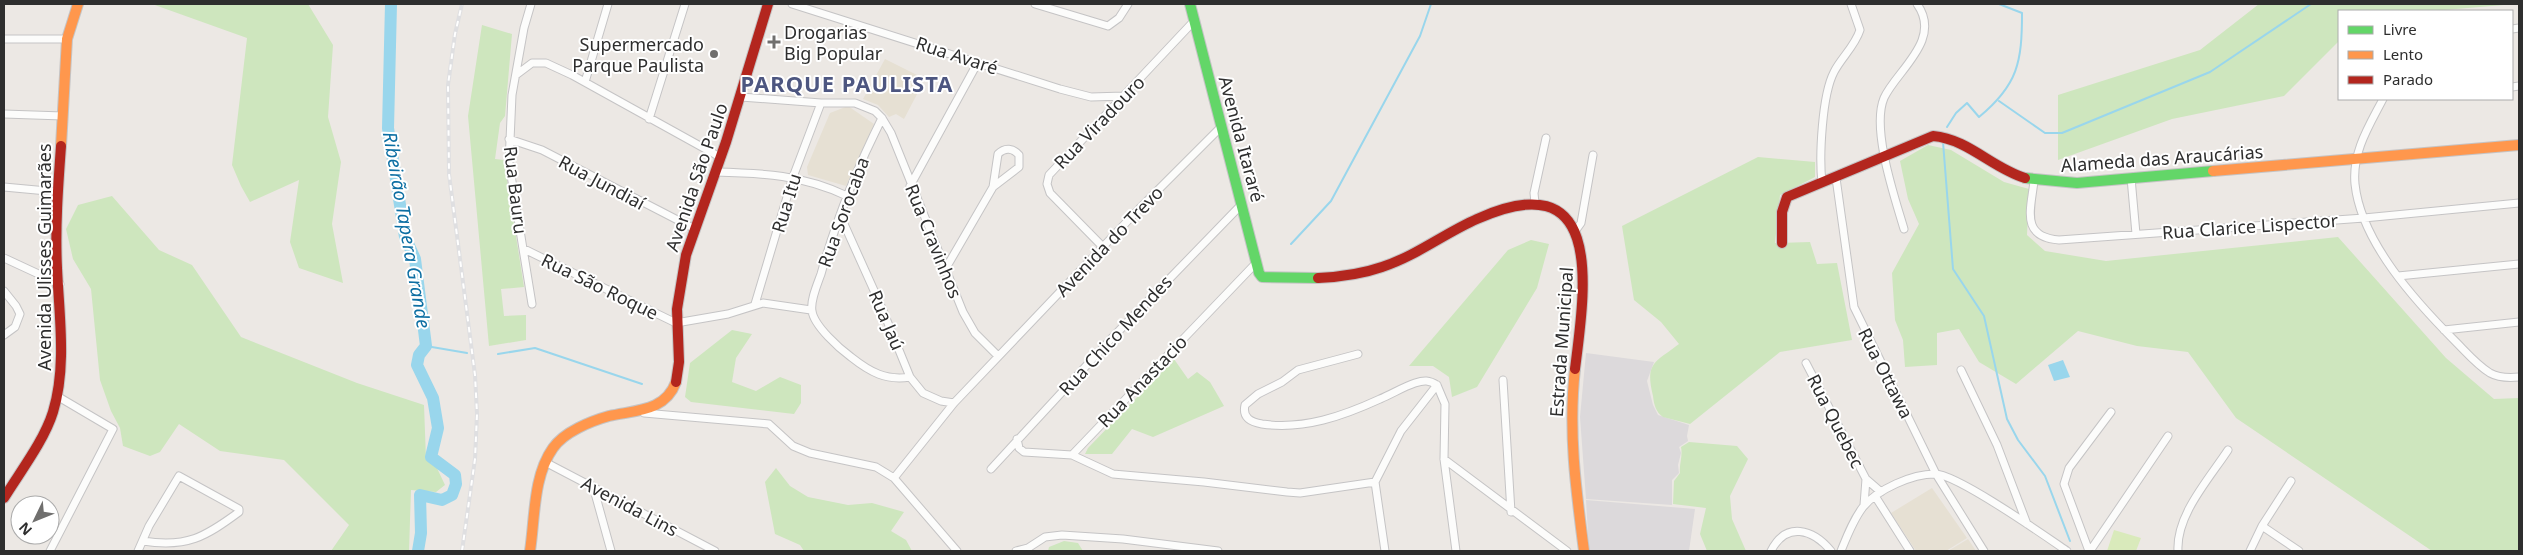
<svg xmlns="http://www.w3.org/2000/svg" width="2523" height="555" font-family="'Noto Sans',sans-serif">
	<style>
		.industrial { fill: #dcd9db }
		.education { fill: #e6e0d3 }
		.green { fill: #cee6be }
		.pitch { fill: #d9eabb }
		.water { fill: #99d6ec }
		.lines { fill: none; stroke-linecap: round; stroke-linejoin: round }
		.stream { stroke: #99d6ec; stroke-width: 2 }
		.river { stroke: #99d6ec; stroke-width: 12 }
		.street-casing { stroke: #c5c4c5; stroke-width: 9 }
		.fast-casing { stroke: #c5c4c5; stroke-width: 12 }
		.slow-casing { stroke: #c5c4c5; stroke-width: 12 }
		.jam-casing { stroke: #c5c4c5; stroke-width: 12 }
		.street { stroke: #fcfcfb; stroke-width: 7 }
		.fast { stroke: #63d668; stroke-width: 10 }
		.slow { stroke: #ff974d; stroke-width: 10 }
		.jam { stroke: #b3261e; stroke-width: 10 }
		.rail-casing { stroke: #dfdfe1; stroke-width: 4 }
		.rail { stroke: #fff; stroke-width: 2; stroke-dasharray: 5.5; stroke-linecap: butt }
		.poi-dot { fill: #706f6e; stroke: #fff; stroke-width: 2 }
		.labels { text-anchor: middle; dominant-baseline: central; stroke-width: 4; stroke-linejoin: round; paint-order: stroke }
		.poi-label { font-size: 18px; fill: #2e2e2e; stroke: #fff; text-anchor: start }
		.street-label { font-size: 18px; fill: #2e2e2e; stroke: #fff }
		.water-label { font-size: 19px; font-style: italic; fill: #0d6fa3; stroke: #fff }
		.district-label { font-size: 22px; font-weight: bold; letter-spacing: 1px; fill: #4d5680; stroke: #fff }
	</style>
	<rect width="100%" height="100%" fill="#ece8e4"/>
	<path class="industrial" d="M 1586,353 L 1654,362 L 1647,381 L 1653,405 L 1658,415 L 1689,425 L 1687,436 L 1688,441 L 1679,447 L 1681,453 L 1678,465 L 1679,473 L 1672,480 L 1672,505 L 1586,499 L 1580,417 Z
		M 1586,500 L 1695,509 L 1689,551 L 1589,551 Z"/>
	<path class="education" d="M 885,59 L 925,79 L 904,119 L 896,114 L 889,117 L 878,105 L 863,99 Z
		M 848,106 L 874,124 L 846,186 L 808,175 L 807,167 L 830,113 Z
		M 1932,488 L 1967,538 L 1946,551 L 1916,551 L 1891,513 Z
		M 1968,539 L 1976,551 L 1948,551 Z"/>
	<path class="green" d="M 152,4 L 308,4 L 333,45 L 328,117 L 341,162 L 332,224 L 343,283 L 299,268 L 290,242 L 299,180 L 250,202 L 241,186 L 232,165 L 247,38 Z
		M 2259,4 L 2516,4 L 2432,11 L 2339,11 L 2339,41 L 2284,96 L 2172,119 L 2058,160 L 2058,95 L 2200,50 Z
		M 482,25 L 512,34 L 505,116 L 500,123 L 495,159 L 504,160 L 524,287 L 501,289 L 504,316 L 526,315 L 526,340 L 489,346 L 468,116 Z
		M 1928,145 L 1951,150 L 2004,182 L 2029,189 L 2027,235 L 2045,251 L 2106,261 L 2338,237 L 2446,358 L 2494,399 L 2519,398 L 2519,551 L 2432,551 L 2236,418 L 2188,352 L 2137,346 L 2078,331 L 2016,384 L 1979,362 L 1959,329 L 1937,333 L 1937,365 L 1905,367 L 1903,340 L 1895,320 L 1892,273 L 1919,224 L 1908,199 L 1900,161 Z
		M 1758,157 L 1815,162 L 1815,177 L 1780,195 L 1775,243 L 1810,242 L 1817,264 L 1837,263 L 1852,340 L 1780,352 L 1690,424 L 1663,417 C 1656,412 1654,405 1653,396 C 1645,363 1654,363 1679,344 L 1661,322 L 1634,300 L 1622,226 Z
		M 112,196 L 159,250 L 192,265 L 241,337 L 357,383 L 424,405 L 426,459 L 436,466 L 445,485 L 436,492 L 411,490 L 409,551 L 331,551 L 349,525 L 284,460 L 220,451 L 179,424 L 160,452 L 150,456 L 123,446 L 120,428 L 111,411 L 100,380 L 91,289 L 73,259 L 66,229 L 78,205 Z
		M 1531,240 L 1549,244 L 1537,288 L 1477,387 L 1452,397 L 1449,377 L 1433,366 L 1409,366 L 1508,250 Z
		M 732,330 L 752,334 L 736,358 L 732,382 L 756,391 L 780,377 L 801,385 L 801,403 L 794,414 L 691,402 L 685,397 L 690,363 Z
		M 1174,359 L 1188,379 L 1197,372 L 1210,382 L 1224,406 L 1153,437 L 1132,429 L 1112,454 L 1085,454 L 1088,448 Z
		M 1689,442 L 1737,446 L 1748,459 L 1730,496 L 1732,519 L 1746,551 L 1707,551 L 1700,534 L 1706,508 L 1673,504 L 1674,481 L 1680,473 C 1679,464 1683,456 1681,447 Z
		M 776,468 L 790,486 L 808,497 L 848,505 L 872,503 L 904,512 L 891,531 L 906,540 L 912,551 L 804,551 L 800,545 L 775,534 L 765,482 Z
		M 1064,541 L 1078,543 L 1083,551 L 1048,551 L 1049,547 Z"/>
	<path class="pitch" d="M 2114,530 L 2141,538 L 2136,551 L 2107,551 Z"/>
	<path class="water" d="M 2063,360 L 2070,377 L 2054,381 L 2048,365 Z"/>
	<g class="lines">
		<path class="stream" d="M 1999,101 L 2045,133 L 2062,133 L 2210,72 L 2311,4
			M 1947,127 L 1956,113 L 1967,103 L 1979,117 C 2018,85 2022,62 2022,13 L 1999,4
			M 1943,142 L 1953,269 L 1984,316 L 2007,419 L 2018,440 L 2045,476 L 2070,541
			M 1291,244 L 1331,201 L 1420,36 L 1431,4
			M 426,346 L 467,353
			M 498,354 L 535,348 L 642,384"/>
		<path class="river" d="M 391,4 L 388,128 L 405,237 L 415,259 L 426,346 L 419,355 L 417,365 L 433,398 L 438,428 L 431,457 L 455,475 L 456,484 L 452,495 L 442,500 L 420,495 L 421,533 L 418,551"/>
		<defs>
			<path id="street" d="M 531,4 L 524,28 L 512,95 L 509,163 L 532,304
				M 792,4 L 1060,89 L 1091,97 L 1124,96
				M 1035,4 L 1108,26 L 1119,18 L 1128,4
				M 2512,29 L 2519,28
				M 4,39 L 67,39
				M 516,75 L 532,63 L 546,63 L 572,75 L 720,157
				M 585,82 L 608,4
				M 2512,87 L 2519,86
				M 741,97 L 821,103 L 855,103 L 875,111 L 882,118 L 891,133 L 963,312 L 975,333 L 998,356
				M 2383,99 C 2369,126 2352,152 2355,184 C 2361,242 2416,302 2456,342 C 2466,352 2477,365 2490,373 C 2499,378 2509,378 2519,377
				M 4,114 L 63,116
				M 882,118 C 857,168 836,220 821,274 C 817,285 810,301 812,311 C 814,326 840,349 851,357 C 870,372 886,381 910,377
				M 649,119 L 685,4
				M 509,139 L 542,150 L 693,228
				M 715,172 C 763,173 803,175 847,196
				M 1836,178 L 1854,307 L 1936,474 L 1984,551
				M 2131,178 L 2136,234
				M 2034,181 C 2031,209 2020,237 2059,240 L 2364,218 L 2519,203
				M 1822,183 C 1819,156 1822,95 1834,72 C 1841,58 1855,46 1860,30 L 1851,4
				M 910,186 L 978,62
				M 4,187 L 58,192
				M 1535,203 L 1534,193 L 1546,138
				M 840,215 L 881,306 L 910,377 L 923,393 L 941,401 L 954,403
				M 1904,229 C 1895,198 1871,129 1884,98 C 1896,71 1943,40 1917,4
				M 1576,230 L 1581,223 L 1593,155
				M 1103,247 L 1050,193 L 1047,184 L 1049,175 L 1194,21
				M 524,249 L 676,323 L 728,314 L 763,303 L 811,310
				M 4,258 L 60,284
				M 946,268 L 993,187 L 998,154 C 1005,147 1013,148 1019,155 L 1019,167 L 993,187
				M 2398,276 L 2519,264
				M 4,291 L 16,306 L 20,314 L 15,327 L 4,335
				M 755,304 L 793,177 L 821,103
				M 2444,330 L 2519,322
				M 1358,354 L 1298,370 L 1282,382 L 1258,394 L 1245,405 C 1242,418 1251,422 1262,424 C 1304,430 1343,416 1380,399 C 1392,394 1403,387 1415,383 C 1424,380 1429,380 1437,385
				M 1806,363 L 1866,479 L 1864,505
				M 1961,370 L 1997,445 L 2027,524
				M 1503,380 L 1511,512
				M 1437,385 L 1445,404 L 1444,459 L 1456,551
				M 644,413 L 769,424 L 793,446 L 810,453 L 876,467 L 894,478 L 957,551
				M 1017,439 L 1019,448 L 1024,452 L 1072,455 L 1257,262
				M 1072,455 L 1113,474 L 1204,482 L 1287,492 L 1300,493 L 1375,482
				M 1444,459 L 1567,551
				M 545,462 L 715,551
				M 991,469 L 1110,340 L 1242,204
				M 894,478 L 954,403 L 1138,210 L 1221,127
				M 1866,479 L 1881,492
				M 1375,482 L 1401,431 L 1437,385
				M 1375,482 L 1385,551
				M 593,486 L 611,551
				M 1875,496 L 1910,551
				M 2262,526 L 2299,551
				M 50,551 L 113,429 L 57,396
				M 138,551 L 149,526 L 179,476 L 239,509 L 239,512 C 205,537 187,548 143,541
				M 1016,551 L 1028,548 L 1045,537 L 1062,535 L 1123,539 L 1218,551
				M 1771,551 C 1786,521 1813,529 1831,551
				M 1841,551 C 1847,536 1853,520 1863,507 C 1878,489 1912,474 1935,474 C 1957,474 2045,536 2067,551
				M 2089,551 L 2064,484 L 2069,468 L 2111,412
				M 2090,551 L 2168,436
				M 2178,551 C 2176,515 2209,479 2228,450
				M 2250,551 L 2262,526 L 2291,481"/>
			<path id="fast" d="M 1190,4 L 1259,273 L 1262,277 L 1318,278
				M 2025,178 L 2077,183 L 2213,171"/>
			<path id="slow" d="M 61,146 L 67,39 L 78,4
				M 2213,171 L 2519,145
				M 1575,369 C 1568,431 1576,490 1584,551
				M 530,551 C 535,518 533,476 553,448 C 564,432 591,421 609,416 C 635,410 665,412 676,382"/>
			<path id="jam" d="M 1782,243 L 1782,212 L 1787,197 L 1933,136 C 1968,139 1992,168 2025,178
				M 1318,278 C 1339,277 1362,274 1382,267 C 1416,256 1445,233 1477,219 C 1606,161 1585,289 1575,369
				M 676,382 L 679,362 L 677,309 L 686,255 L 726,142 L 768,4
				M 4,498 C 20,472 44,441 53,412 C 67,366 59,315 57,268 C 55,228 58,187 61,146"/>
		</defs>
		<use href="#street" class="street-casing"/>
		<use href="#fast" class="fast-casing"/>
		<use href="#slow" class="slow-casing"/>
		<use href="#jam" class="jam-casing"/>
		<use href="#street" class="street"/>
		<use href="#fast" class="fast"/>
		<use href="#slow" class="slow"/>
		<use href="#jam" class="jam"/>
		<defs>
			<path id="rail" d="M 462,551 L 475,459 L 477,414 L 475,375 L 449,174 L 448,85 L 455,34 L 462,4"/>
		</defs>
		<use href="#rail" class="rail-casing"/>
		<use href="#rail" class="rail"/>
	</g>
	<g class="poi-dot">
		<path d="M771.5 34.5h5v5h5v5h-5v5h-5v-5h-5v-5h5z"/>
		<circle cx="714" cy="54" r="5"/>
	</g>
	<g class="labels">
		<g class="poi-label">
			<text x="784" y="32">Drogarias<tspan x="784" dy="21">Big Popular</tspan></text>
			<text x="704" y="44" text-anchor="end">Supermercado<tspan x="704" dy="21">Parque Paulista</tspan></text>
		</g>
		<g class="street-label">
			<text transform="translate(957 55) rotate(18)">Rua Avaré</text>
			<text transform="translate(1099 122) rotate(-46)">Rua Viradouro</text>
			<text transform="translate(1242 139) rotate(75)">Avenida Itararé</text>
			<text transform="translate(2162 158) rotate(-4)">Alameda das Araucárias</text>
			<text transform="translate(696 177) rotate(-71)">Avenida São Paulo</text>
			<text transform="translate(602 182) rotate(28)">Rua Jundiaí</text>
			<text transform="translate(516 190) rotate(83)">Rua Bauru</text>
			<text transform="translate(786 203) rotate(-73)">Rua Itu</text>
			<text transform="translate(843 212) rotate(-70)">Rua Sorocaba</text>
			<text transform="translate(2250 226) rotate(-4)">Rua Clarice Lispector</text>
			<text transform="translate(934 241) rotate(68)">Rua Cravinhos</text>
			<text transform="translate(1109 241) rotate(-46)">Avenida do Trevo</text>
			<text transform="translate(44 257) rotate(-90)">Avenida Ulisses Guimarães</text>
			<text transform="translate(600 286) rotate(26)">Rua São Roque</text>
			<text transform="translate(887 320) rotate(67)">Rua Jaú</text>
			<text transform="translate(1115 335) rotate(-47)">Rua Chico Mendes</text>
			<text transform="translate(1561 342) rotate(-86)">Estrada Municipal</text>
			<text transform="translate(1886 373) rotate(63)">Rua Ottawa</text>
			<text transform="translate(1142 381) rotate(-46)">Rua Anastacio</text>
			<text transform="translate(1836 421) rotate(63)">Rua Quebec</text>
			<text transform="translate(630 506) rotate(28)">Avenida Lins</text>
		</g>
		<g class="water-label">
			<text transform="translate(407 230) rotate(80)">Ribeirão Tapera Grande</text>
		</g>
		<g class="district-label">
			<text x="847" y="83">PARQUE PAULISTA</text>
		</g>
	</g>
	<rect width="2523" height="555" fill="none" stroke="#2e2e2e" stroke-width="10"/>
	<rect x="2338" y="10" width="175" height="90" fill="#ffffff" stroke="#ababab"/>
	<rect x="2348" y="26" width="25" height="8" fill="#63d668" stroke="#ababab"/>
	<text x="2383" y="35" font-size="15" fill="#2e2e2e">Livre</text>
	<rect x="2348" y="51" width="25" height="8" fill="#ff974d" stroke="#ababab"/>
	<text x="2383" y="60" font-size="15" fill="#2e2e2e">Lento</text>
	<rect x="2348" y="76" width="25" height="8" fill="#b3261e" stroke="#ababab"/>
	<text x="2383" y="85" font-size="15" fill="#2e2e2e">Parado</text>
	<g transform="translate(35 520) rotate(227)"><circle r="24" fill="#ffffff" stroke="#ababab"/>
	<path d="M0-4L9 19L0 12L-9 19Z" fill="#706f6e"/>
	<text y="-8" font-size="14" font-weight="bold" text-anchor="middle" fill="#2e2e2e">N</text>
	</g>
</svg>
